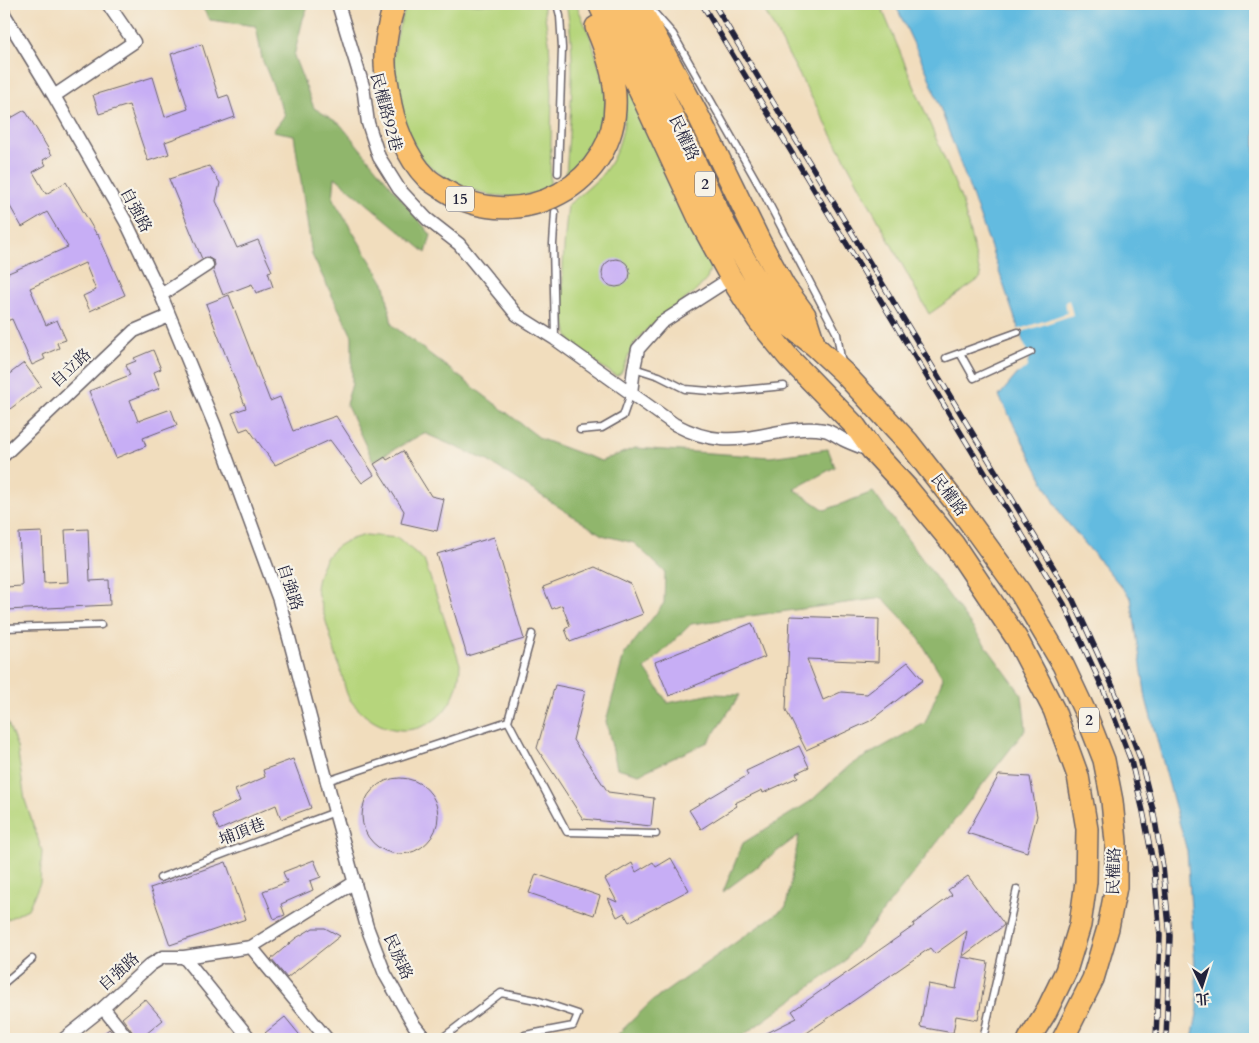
<svg xmlns="http://www.w3.org/2000/svg" width="1259" height="1043" font-family="Cardo,'Noto Serif TC',serif">
	<style>
		.green { fill: #b6d57c; stroke: #6c7c5c }
		.forest { fill: #90b66c; stroke: #596c54 }
		.water { fill: #63bbe0; stroke: #426e8e }
		.pier { fill: #f1ddbd }
		.building { fill: #c7aef5 }
		.lines { fill: none; stroke-linecap: round; stroke-linejoin: round }
		.service-casing { stroke: #6a6368; stroke-width: 9 }
		.minor-casing { stroke: #6a6368; stroke-width: 15 }
		.primary-casing { stroke: #6a6368; stroke-width: 24 }
		.service { stroke: #fff; stroke-width: 6 }
		.minor { stroke: #fff; stroke-width: 12 }
		.primary { stroke: #f9bf6d; stroke-width: 21 }
		.rail-casing { stroke: #22223b; stroke-width: 5.5 }
		.rail { stroke: #f7f3e8; stroke-width: 4; stroke-dasharray: 11; stroke-linecap: butt }
		.labels { text-anchor: middle; dominant-baseline: central; stroke-width: 4.5; stroke-linejoin: round; paint-order: stroke }
		.shield { fill: #f7f3e8; stroke: #62616f; stroke-width: 1 }
		.shield-label { font-size: 15px; font-weight: bold; fill: #22223b }
		.street-label { font-size: 16px; fill: #22223b; stroke: #f7f3e8 }
	</style>
	<rect width="100%" height="100%" fill="#f7f3e8"/>
	<filter id="ink" filterUnits="userSpaceOnUse"><feTurbulence type="fractalNoise" baseFrequency=".02" numOctaves="2"/><feDisplacementMap in="SourceGraphic" scale="10" xChannelSelector="R" yChannelSelector="G"/><feConvolveMatrix kernelMatrix="1 2 1 2 8 2 1 2 1" color-interpolation-filters="sRGB"/></filter>
	<filter id="wash" filterUnits="userSpaceOnUse"><feTurbulence type="fractalNoise" baseFrequency=".0096" numOctaves="4" result="noise"/><feDisplacementMap in="SourceGraphic" scale="20" xChannelSelector="R" yChannelSelector="G"/><feGaussianBlur stdDeviation="1.12" result="paint"/><feColorMatrix in="noise" values="0 0 0 0 0 0 0 0 0 0 0 0 0 0 0 0 0 1.4 0 .05"/><feComposite in="paint" operator="in"/></filter>
	<g filter="url(#wash)">
		<rect width="100%" height="100%" fill="#f1ddbd"/>
		<path class="green" d="M 407,4 L 543,4 L 549,41 L 552,93 L 550,187 L 536,193 L 514,197 L 490,195 L 463,187 L 441,175 L 421,159 L 399,116 L 393,56 L 399,27 Z
			M 566,4 L 576,4 L 591,38 L 606,91 L 605,118 L 597,142 L 583,162 L 566,178 C 569,120 578,61 566,4 Z
			M 761,4 L 880,4 L 962,201 L 981,278 L 929,314 Z
			M 624,75 L 709,254 L 711,266 L 707,279 L 696,291 L 645,331 L 634,344 L 621,373 L 616,376 C 605,368 581,355 573,345 C 555,323 565,234 568,205 C 579,196 590,187 600,177 C 625,149 628,110 624,75 Z
			M 366,535 L 398,538 L 424,560 L 460,664 C 459,730 392,754 351,701 C 345,694 344,681 341,672 C 333,644 324,616 316,588 C 321,556 334,542 366,535 Z
			M 4,713 L 17,747 L 25,800 L 42,851 L 40,883 L 28,909 L 4,921 Z"/>
		<path class="forest" d="M 200,4 L 309,4 L 303,19 L 294,56 L 314,108 L 340,124 L 431,235 L 426,253 L 335,177 L 333,199 L 385,285 L 392,325 L 541,439 L 601,461 L 635,448 L 770,457 L 828,449 L 835,467 L 794,489 L 825,510 L 873,492 L 1022,695 L 1026,729 L 842,964 L 738,1039 L 613,1039 L 651,1002 L 786,907 L 799,835 L 723,892 L 743,843 L 811,801 L 850,765 L 925,723 L 943,678 L 915,632 L 883,598 L 691,624 L 645,669 L 668,703 L 712,694 L 740,695 L 708,742 L 639,774 L 617,768 L 606,721 L 624,655 L 664,603 L 665,572 L 634,543 L 602,535 L 488,461 L 424,433 L 373,461 L 346,404 L 352,384 L 352,336 L 312,255 L 294,135 L 273,131 L 285,115 L 262,59 L 256,26 L 210,20 Z"/>
		<path class="water" d="M 895,4 L 1255,4 L 1255,1039 L 1192,1039 L 1198,1009 L 1187,851 L 1146,699 L 1131,598 L 1061,515 L 999,396 L 1029,360 L 988,239 L 927,72 Z"/>
		<path class="pier" d="M 1069,300 L 1073,315 L 1019,333 L 1026,348 L 1028,367 L 1012,377 L 1026,359 L 1015,328 L 1017,330 L 1067,313 L 1065,302 Z"/>
		<g id="blocks">
			<path class="building" d="M 202,44 L 219,98 L 228,95 L 235,117 L 165,142 L 169,154 L 148,161 L 129,105 L 99,114 L 93,95 L 153,77 L 165,117 L 188,109 L 171,54 Z
				M 25,110 L 52,155 L 43,160 L 46,165 L 33,172 L 46,194 L 66,182 L 97,235 L 98,234 L 125,295 L 90,311 L 83,296 L 96,290 L 85,263 L 30,288 L 46,325 L 57,320 L 66,340 L 57,343 L 59,348 L 43,355 L 45,359 L 32,365 L 12,319 L 4,322 L 4,275 L 68,247 L 47,212 L 22,227 L 4,196 L 4,122 Z
				M 209,166 L 220,183 L 216,201 L 237,248 L 258,240 L 272,271 L 268,272 L 273,287 L 256,293 L 252,284 L 223,295 L 213,270 L 215,265 L 214,261 L 207,257 L 202,259 L 169,179 Z
				M602 273a14 14 0 1 1 28 0a14 14 0 1 1-28 0Z
				M 229,295 L 270,401 L 280,397 L 293,431 L 336,416 L 374,475 L 362,483 L 330,440 L 275,465 L 248,428 L 240,431 L 232,413 L 246,408 L 206,304 Z
				M 153,350 L 161,369 L 154,372 L 160,388 L 130,400 L 138,421 L 171,409 L 177,425 L 143,438 L 146,446 L 116,458 L 89,391 L 130,375 L 126,365 L 136,361 L 134,358 Z
				M 24,363 L 41,386 L 10,409 L 4,401 L 4,378 Z
				M 403,451 L 431,496 L 444,499 L 437,531 L 401,523 L 404,511 L 374,464 L 385,457 L 387,460 Z
				M 88,529 L 90,581 L 109,580 L 110,605 L 6,610 L 5,587 L 22,586 L 19,533 L 42,532 L 44,583 L 68,582 L 65,530 Z
				M 494,537 L 524,639 L 467,656 L 437,554 Z
				M 595,567 L 631,584 L 643,614 L 570,642 L 565,629 L 570,626 L 562,605 L 552,609 L 543,587 Z
				M 790,616 L 879,619 L 878,662 L 807,659 L 823,700 L 841,692 L 867,694 L 908,662 L 923,680 L 870,721 L 806,750 L 786,710 Z
				M 752,623 L 765,657 L 669,696 L 655,662 Z
				M 555,685 L 585,691 L 573,740 L 608,792 L 654,798 L 651,826 L 583,819 L 537,748 Z
				M 799,746 L 809,767 L 796,773 L 798,777 L 763,793 L 762,790 L 735,803 L 737,806 L 701,829 L 689,810 L 748,775 L 746,771 Z
				M 293,759 L 311,808 L 281,819 L 276,805 L 219,830 L 212,814 L 240,801 L 235,790 L 265,777 L 263,770 Z
				M 999,775 L 1030,777 L 1037,816 L 1027,852 L 967,833 Z
				M362 816a38 38 0 1 1 76 0a38 38 0 1 1-76 0Z
				M 671,858 L 689,890 L 629,922 L 624,913 L 617,917 L 608,898 L 617,902 L 605,879 L 632,863 L 636,872 L 653,862 L 656,867 Z
				M 314,860 L 321,877 L 310,881 L 313,890 L 281,904 L 285,915 L 274,919 L 263,891 L 287,882 L 283,872 Z
				M 226,862 L 246,919 L 170,945 L 150,888 Z
				M 536,874 L 600,896 L 594,915 L 529,893 Z
				M 968,876 L 1004,924 L 1003,926 L 962,957 L 967,931 L 935,954 L 930,948 L 798,1039 L 755,1039 L 797,1018 L 792,1011 L 914,926 L 913,924 L 952,895 L 948,890 Z
				M 313,928 L 325,928 L 340,936 L 287,978 L 271,959 L 296,938 Z
				M 962,957 L 988,962 L 978,1020 L 956,1016 L 953,1033 L 920,1027 L 928,984 L 956,989 Z
				M 145,999 L 163,1020 L 140,1039 L 136,1039 L 134,1034 L 122,1018 Z
				M 285,1017 L 303,1039 L 271,1039 L 265,1033 Z
				M 109,1029 L 118,1039 L 97,1039 Z"/>
		</g>
	</g>
	<g filter="url(#ink)">
		<use href="#blocks" fill-opacity="0" stroke="#6a6368" stroke-width="1"/>
		<g class="lines">
			<defs>
				<path id="service" d="M 557,4 L 560,16 L 562,48 L 558,173
					M 650,8 L 673,34 L 765,196 L 837,334 L 842,364
					M 555,338 L 553,244 L 555,212
					M 960,353 L 974,378 L 1031,352
					M 946,358 L 1018,332
					M 634,368 L 659,376 L 685,389 L 722,392 L 784,386
					M 580,430 L 602,428 L 623,416 L 631,393
					M 4,628 L 101,625
					M 508,721 L 532,634
					M 327,781 L 508,721 L 567,832 L 656,834
					M 160,878 L 335,812
					M 4,983 L 32,959
					M 441,1039 L 501,993 L 536,1000 L 578,1014 L 573,1026 L 525,1035 L 520,1039
					M 983,1039 L 1017,889"/>
				<path id="minor" d="M 338,4 L 363,86 L 368,123 L 379,157 L 399,189 L 427,219 L 459,244 L 517,315 L 555,339 L 674,424 C 689,432 704,438 721,439 C 755,442 789,424 824,430 C 831,431 838,437 844,440 C 852,444 861,447 869,450
					M 4,14 L 54,96 L 126,222 L 161,295 L 215,426 L 279,600 L 335,812 L 367,927 L 385,974 L 414,1025 L 425,1039
					M 54,96 L 134,42 L 108,4
					M 161,295 L 207,265
					M 631,393 L 634,368 L 638,349 L 661,323 L 731,278
					M 4,455 L 134,331 L 169,316
					M 251,947 L 327,1039
					M 184,957 L 250,1039
					M 103,1008 L 128,1039
					M 64,1039 L 103,1008 L 150,965 L 163,957 L 184,957 L 251,947 L 355,882"/>
				<path id="primary" d="M 395,4 C 389,20 384,46 385,63 C 385,73 388,83 389,93 C 393,123 406,157 427,178 C 432,183 440,187 446,191 C 518,236 620,185 615,96 C 614,73 605,48 596,27
					M 599,4 L 702,225 L 731,278 L 758,320 L 789,358 L 855,426 L 872,450 L 907,488 L 954,545 L 1017,639 L 1054,710 L 1078,776 L 1087,829 L 1086,882 L 1080,925 L 1066,971 L 1046,1012 L 1029,1039
					M 620,4 L 725,225 L 765,294 L 787,324 L 815,346 L 844,373 L 908,442 L 955,502 L 1020,592 L 1063,665 L 1086,714 L 1104,760 L 1112,801 L 1116,842 L 1116,887 L 1108,928 L 1093,979 L 1063,1039
					M 638,4 L 699,117 L 760,242 L 784,286 L 805,315 L 815,346"/>
			</defs>
			<use href="#service" class="service-casing"/>
			<use href="#minor" class="minor-casing"/>
			<use href="#primary" class="primary-casing"/>
			<use href="#service" class="service"/>
			<use href="#minor" class="minor"/>
			<use href="#primary" class="primary"/>
			<defs>
				<path id="rail" d="M 702,4 L 1064,604 L 1104,691 L 1131,761 L 1143,811 L 1154,868 L 1160,936 L 1156,1039
					M 714,4 L 1073,600 L 1113,687 L 1140,758 L 1153,809 L 1163,867 L 1170,936 L 1166,1039"/>
			</defs>
			<use href="#rail" class="rail-casing"/>
			<use href="#rail" class="rail"/>
		</g>
	</g>
	<g class="labels">
		<g class="shield">
			<rect x="695" y="171.5" width="20" height="25" rx="4"/>
			<rect x="446" y="186.5" width="28" height="25" rx="4"/>
			<rect x="1079" y="707.5" width="20" height="25" rx="4"/>
		</g>
		<g class="shield-label">
			<text x="705" y="184">2</text>
			<text x="460" y="199">15</text>
			<text x="1089" y="720">2</text>
		</g>
		<g class="street-label">
			<text transform="translate(386 112) rotate(75)">民權路92巷</text>
			<text transform="translate(684 138) rotate(65)">民權路</text>
			<text transform="translate(136 210) rotate(62)">自強路</text>
			<text transform="translate(71 368) rotate(-43)">自立路</text>
			<text transform="translate(949 495) rotate(53)">民權路</text>
			<text transform="translate(290 587) rotate(72)">自強路</text>
			<text transform="translate(242 832) rotate(-21)">埔頂巷</text>
			<text transform="translate(1114 871) rotate(-88)">民權路</text>
			<text transform="translate(398 957) rotate(66)">民族路</text>
			<text transform="translate(119 972) rotate(-42)">自強路</text>
		</g>
	</g>
	<rect width="1259" height="1043" fill="none" stroke="#f7f3e8" stroke-width="20"/>
	<g transform="translate(1202 986) rotate(176)" stroke="#f7f3e8" stroke-width="4" paint-order="stroke">
	<path d="M0-4L9 19L0 12L-9 19Z" fill="#22223b"/>
	<text y="-8" font-size="14" font-weight="bold" text-anchor="middle" fill="#22223b">北</text>
	</g>
</svg>
